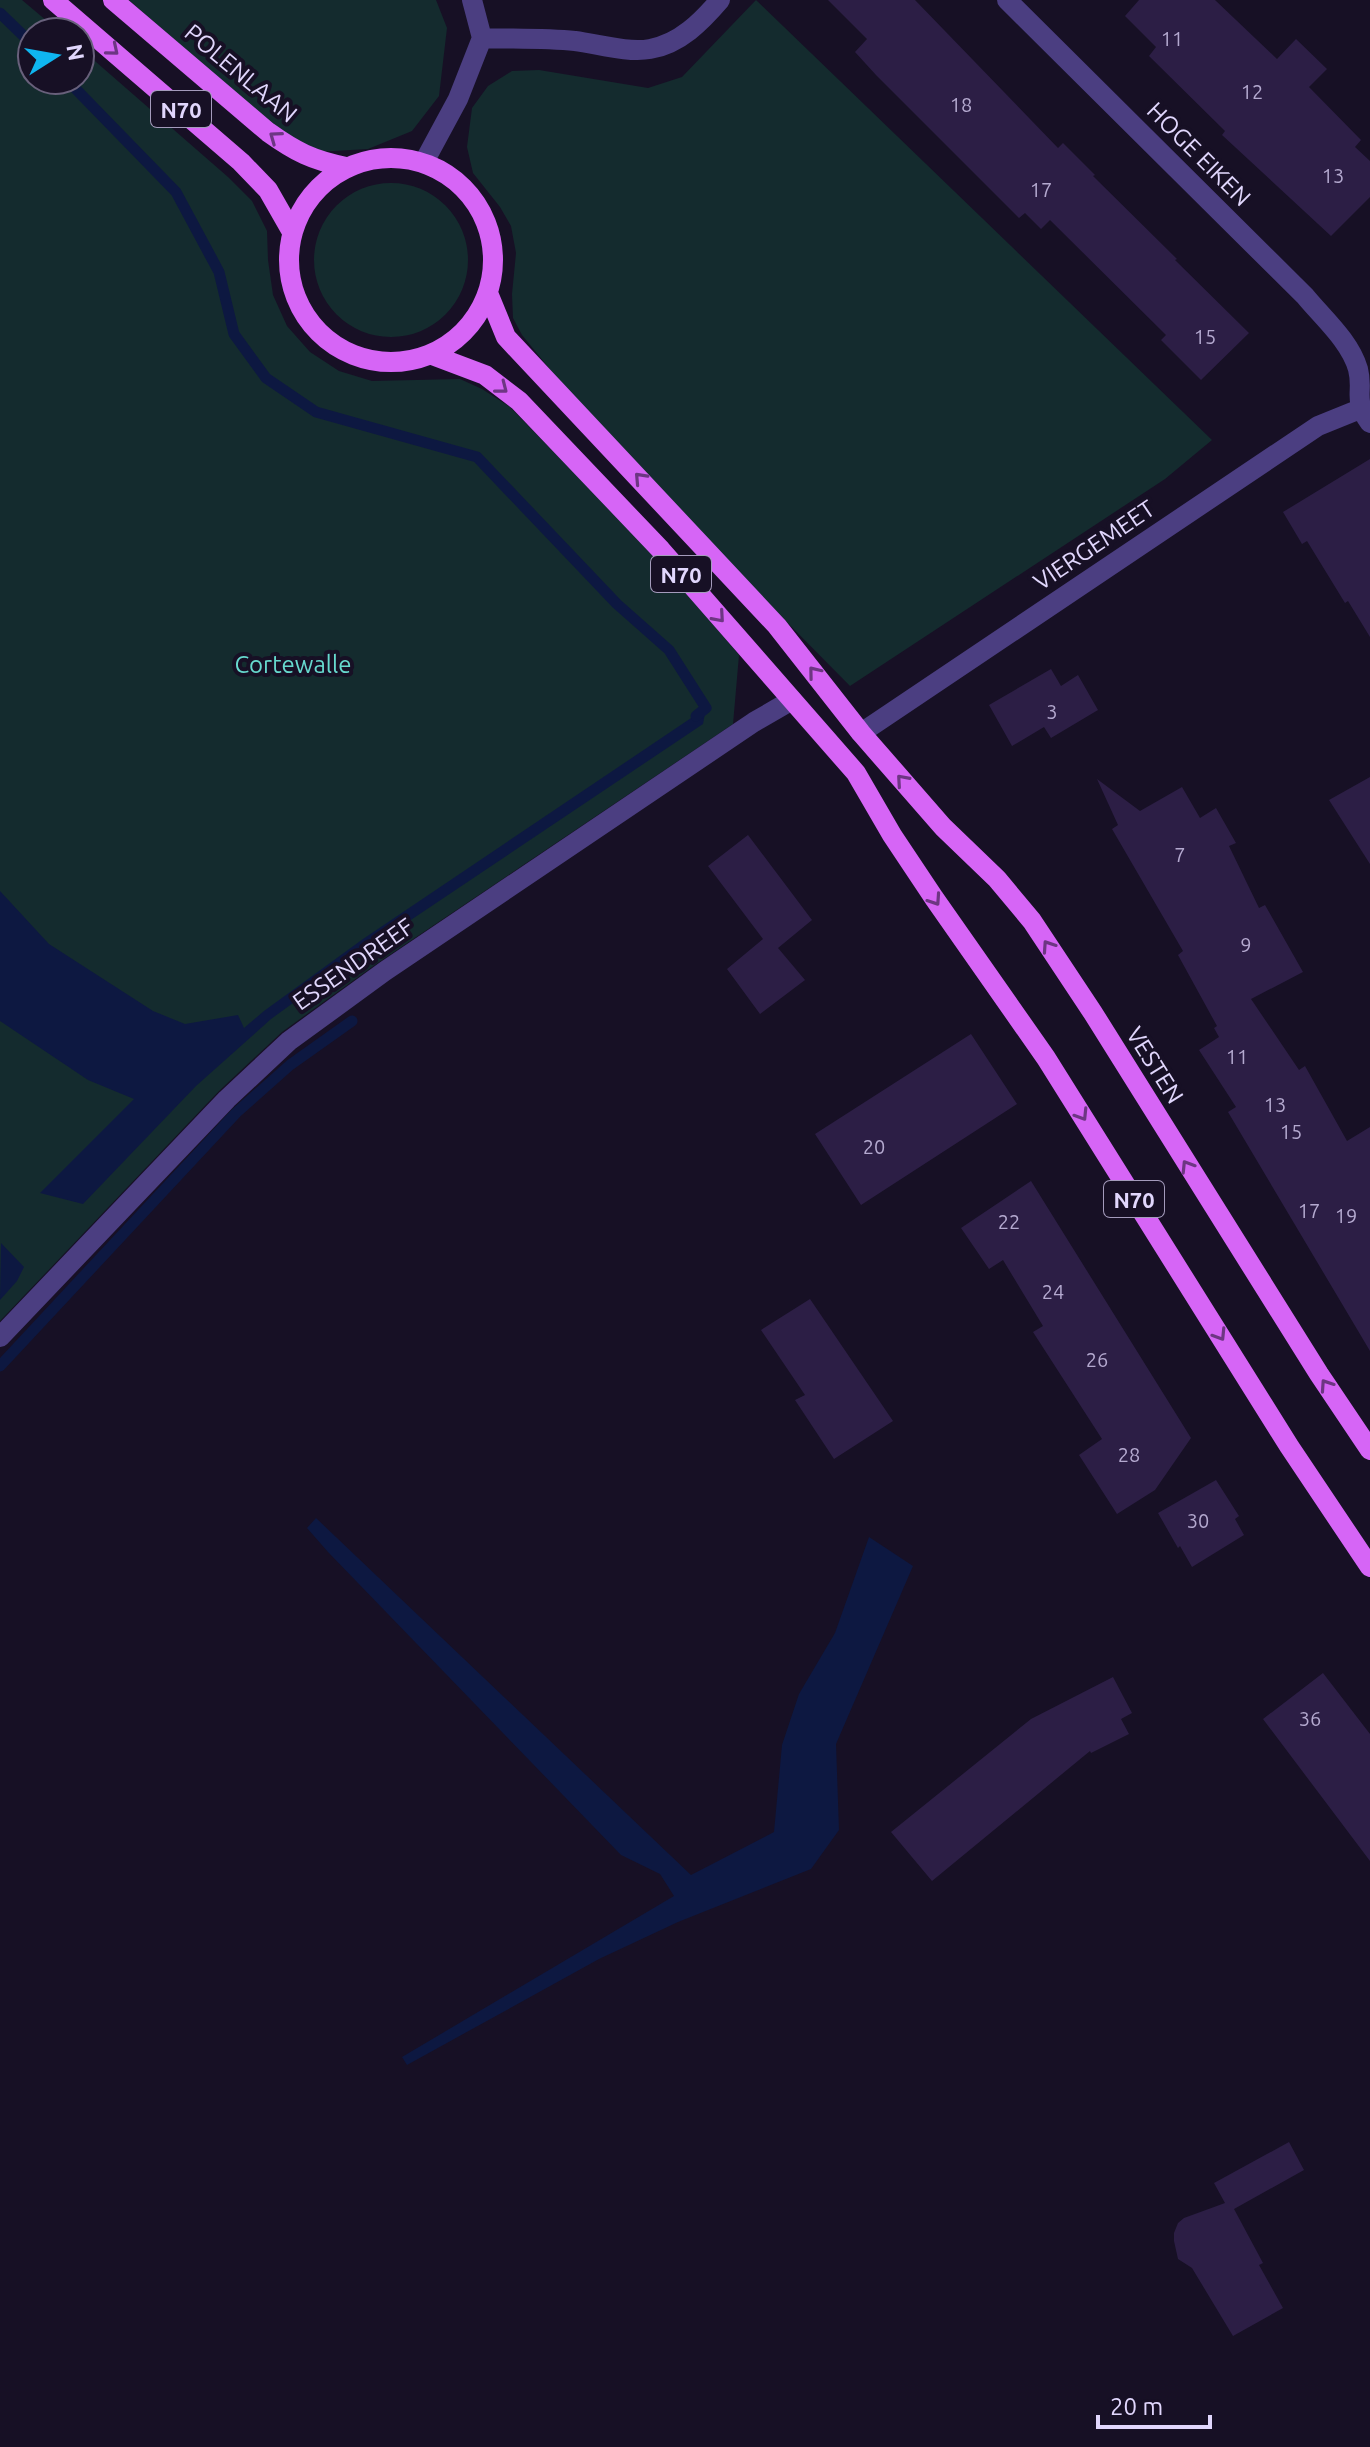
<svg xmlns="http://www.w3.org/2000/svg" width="1370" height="2447" font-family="Ubuntu,sans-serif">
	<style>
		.green { fill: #142b2e }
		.water { fill: #0d1841 }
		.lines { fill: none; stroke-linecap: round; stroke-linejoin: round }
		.stream { stroke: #0d1841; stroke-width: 11 }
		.building { fill: #2c1e45 }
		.minor { stroke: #4b3e81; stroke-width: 20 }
		.primary { stroke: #d665f6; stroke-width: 20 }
		.oneway { stroke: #6d3683 }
		.labels { text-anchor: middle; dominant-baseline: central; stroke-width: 8; stroke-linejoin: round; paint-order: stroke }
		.number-label { font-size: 20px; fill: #b4a9cf }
		.shield { fill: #171025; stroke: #a49bbc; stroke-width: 2 }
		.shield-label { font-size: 22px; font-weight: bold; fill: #e1d7fd }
		.street-label { font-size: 24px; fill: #e1d7fd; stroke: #171025 }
		.park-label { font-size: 24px; fill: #67d9ce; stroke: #171025 }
	</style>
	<rect width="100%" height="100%" fill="#171025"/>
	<path class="green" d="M 0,0 L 22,0 L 60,32 L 32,32 L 32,80 L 80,80 L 80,48 L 228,177 L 252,201 L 267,231 L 268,260 L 273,295 L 287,326 L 310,352 L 339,371 L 372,381 L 460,379 L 482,389 L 510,407 L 657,558 L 739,655 L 733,724 L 379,962 L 282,1032 L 219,1091 L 0,1321 Z
		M 129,0 L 436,0 L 447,28 L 439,96 L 412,131 L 368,149 L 316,152 L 271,124 Z
		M 756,0 L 1212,440 L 1165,479 L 850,686 L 767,602 L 557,378 L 522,335 L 513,318 L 512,294 L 516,253 L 511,226 L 500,207 L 473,173 L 467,147 L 472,108 L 488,86 L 512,71 L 539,70 L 648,88 L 682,77 Z
		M314 260a77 77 0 1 1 154 0a77 77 0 1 1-154 0Z"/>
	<path class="water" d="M 706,708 L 703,724 L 369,948 L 271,1019 L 196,1086 L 83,1204 L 40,1193 L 134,1099 L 88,1080 L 0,1021 L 0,891 L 49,944 L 153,1011 L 185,1024 L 238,1015 L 244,1028 L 264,1011 L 363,939 Z
		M 1,1243 L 24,1267 L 17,1281 L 0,1300 Z
		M 316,1518 L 691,1875 L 774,1832 L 782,1745 L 799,1694 L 835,1633 L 869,1537 L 913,1566 L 836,1744 L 839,1830 L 811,1869 L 678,1922 L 599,1959 L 407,2065 L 402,2057 L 674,1896 L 660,1874 L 621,1855 L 328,1552 L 307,1528 Z"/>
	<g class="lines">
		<path class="stream" d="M 0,13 L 32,44
			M 67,80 L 176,192 L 219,272 L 234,334 L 266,378 L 316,412 L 477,457 L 617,604 L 669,650 L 706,708 L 696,716
			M 0,1366 L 236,1113 L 290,1065 L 352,1021"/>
	</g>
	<path class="building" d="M 828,0 L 915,0 L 1058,148 L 1063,143 L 1095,175 L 1093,176 L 1177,259 L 1175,260 L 1249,333 L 1201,380 L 1161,340 L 1166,335 L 1050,220 L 1041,229 L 1025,213 L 1019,218 L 876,75 L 855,52 L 867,39 Z
		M 1139,0 L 1215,0 L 1277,59 L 1296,39 L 1327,69 L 1309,87 L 1361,140 L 1355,147 L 1370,161 L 1370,197 L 1331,236 L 1222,135 L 1225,131 L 1149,56 L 1156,47 L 1125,16 Z
		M 1370,459 L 1370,637 L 1348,601 L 1345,603 L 1307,541 L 1302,544 L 1283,512 Z
		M 1051,669 L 1061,686 L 1078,675 L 1098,710 L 1051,738 L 1044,727 L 1012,746 L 989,705 Z
		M 1370,777 L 1370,864 L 1329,800 Z
		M 1097,779 L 1140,811 L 1182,787 L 1200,818 L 1216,808 L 1236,843 L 1229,846 L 1259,908 L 1265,905 L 1303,972 L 1251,999 L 1299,1070 L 1305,1066 L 1347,1141 L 1370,1127 L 1370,1351 L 1228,1112 L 1236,1107 L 1199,1050 L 1219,1037 L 1214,1028 L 1217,1026 L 1178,955 L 1183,951 L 1112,829 L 1118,825 Z
		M 748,835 L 812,920 L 778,948 L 805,980 L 760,1014 L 727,969 L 763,939 L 708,866 Z
		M 971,1034 L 1017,1104 L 861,1205 L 815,1134 Z
		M 1031,1181 L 1191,1438 L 1155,1490 L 1117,1514 L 1079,1455 L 1102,1439 L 1033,1332 L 1043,1326 L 1003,1260 L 989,1269 L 961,1228 Z
		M 810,1299 L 893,1421 L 834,1459 L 795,1400 L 805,1395 L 761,1330 Z
		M 1216,1480 L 1239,1516 L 1235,1519 L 1244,1535 L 1192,1567 L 1180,1546 L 1178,1548 L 1158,1513 Z
		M 1323,1673 L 1370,1734 L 1370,1861 L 1263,1719 Z
		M 1113,1677 L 1132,1713 L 1121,1719 L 1129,1734 L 1091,1753 L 1090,1751 L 932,1881 L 891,1832 L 1031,1719 Z
		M 1289,2142 L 1304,2170 L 1234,2209 L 1263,2263 L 1259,2265 L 1283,2308 L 1233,2336 L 1192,2268 L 1178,2259 L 1174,2241 L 1174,2233 L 1178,2223 L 1184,2218 L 1225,2203 L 1214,2183 Z"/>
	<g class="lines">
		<path class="minor" d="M 1007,0 L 1305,296 C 1323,318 1350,341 1358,369 C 1364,393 1352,398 1370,423
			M 482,38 C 513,39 545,38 575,41 C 598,44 628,53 650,49 C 680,44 702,21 720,0
			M 424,162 L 458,99 L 482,38 L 472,0
			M 861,733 L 1318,426 L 1360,409
			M 0,1337 L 227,1099 L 289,1041 L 385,971 L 754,722 L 792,700"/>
		<path class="primary" d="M 53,0 L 241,162 L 268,190 L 292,232
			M 113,0 L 268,132 C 296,152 312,160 346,167
			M289 260a102 102 0 1 1 204 0a102 102 0 1 1-204 0Z
			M 488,293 L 506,337 L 777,626 L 861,733 L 943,827 L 997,879 L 1032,921 L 1093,1013 L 1319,1374 L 1370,1450
			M 432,355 L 485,375 L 519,401 L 661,550 L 856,773 L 892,835 L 934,898 L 1046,1058 L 1289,1446 L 1370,1567"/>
	</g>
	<defs><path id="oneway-chevron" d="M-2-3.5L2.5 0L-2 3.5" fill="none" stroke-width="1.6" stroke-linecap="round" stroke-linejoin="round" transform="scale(2)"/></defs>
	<g class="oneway">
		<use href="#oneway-chevron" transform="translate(113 50) rotate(40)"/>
		<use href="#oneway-chevron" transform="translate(275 137) rotate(-144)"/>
		<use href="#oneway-chevron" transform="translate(502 388) rotate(38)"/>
		<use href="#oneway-chevron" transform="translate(640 478) rotate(-133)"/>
		<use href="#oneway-chevron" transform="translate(719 617) rotate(49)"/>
		<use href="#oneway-chevron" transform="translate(814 672) rotate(-129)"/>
		<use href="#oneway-chevron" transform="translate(902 780) rotate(-131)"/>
		<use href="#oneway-chevron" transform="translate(935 900) rotate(56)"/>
		<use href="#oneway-chevron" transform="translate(1048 946) rotate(-124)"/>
		<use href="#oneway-chevron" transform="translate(1082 1115) rotate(58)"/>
		<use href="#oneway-chevron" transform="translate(1187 1166) rotate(-122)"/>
		<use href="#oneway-chevron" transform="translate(1220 1335) rotate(58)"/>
		<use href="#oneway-chevron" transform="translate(1326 1385) rotate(-124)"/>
	</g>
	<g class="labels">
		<g class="number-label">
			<text x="1172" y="38">11</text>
			<text x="1252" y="91">12</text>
			<text x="961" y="104">18</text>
			<text x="1333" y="175">13</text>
			<text x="1041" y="189">17</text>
			<text x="1205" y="336">15</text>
			<text x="1052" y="711">3</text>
			<text x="1180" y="854">7</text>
			<text x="1246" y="944">9</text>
			<text x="1237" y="1056">11</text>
			<text x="1275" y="1104">13</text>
			<text x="1291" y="1131">15</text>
			<text x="874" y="1146">20</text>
			<text x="1309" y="1210">17</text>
			<text x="1346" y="1215">19</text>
			<text x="1009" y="1221">22</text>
			<text x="1053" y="1291">24</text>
			<text x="1097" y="1359">26</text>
			<text x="1129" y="1454">28</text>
			<text x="1198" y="1520">30</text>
			<text x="1310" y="1718">36</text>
		</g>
		<g class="shield">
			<rect x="151" y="91" width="60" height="36" rx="6"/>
			<rect x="651" y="556" width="60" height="36" rx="6"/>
			<rect x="1104" y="1181" width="60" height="36" rx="6"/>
		</g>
		<g class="shield-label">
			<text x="181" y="109">N70</text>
			<text x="681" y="574">N70</text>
			<text x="1134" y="1199">N70</text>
		</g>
		<g class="street-label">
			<text transform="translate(241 73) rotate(40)">POLENLAAN</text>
			<text transform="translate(1199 154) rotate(45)">HOGE EIKEN</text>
			<text transform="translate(1094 545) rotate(-34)">VIERGEMEET</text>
			<text transform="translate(353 964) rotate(-35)">ESSENDREEF</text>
			<text transform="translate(1155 1065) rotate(58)">VESTEN</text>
		</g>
		<g class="park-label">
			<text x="293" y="664">Cortewalle</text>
		</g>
	</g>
	<g transform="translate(56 56) rotate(79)"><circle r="38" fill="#171025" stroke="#68607b" stroke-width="2"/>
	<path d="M0-6L14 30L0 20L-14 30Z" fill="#0fb6f0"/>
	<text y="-12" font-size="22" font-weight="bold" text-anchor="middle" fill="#e1d7fd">N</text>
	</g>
	<path d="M1098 2415v12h112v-12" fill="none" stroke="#e1d7fd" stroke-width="4"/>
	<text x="1110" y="2415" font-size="24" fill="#e1d7fd" stroke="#171025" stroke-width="6" paint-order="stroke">20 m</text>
</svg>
